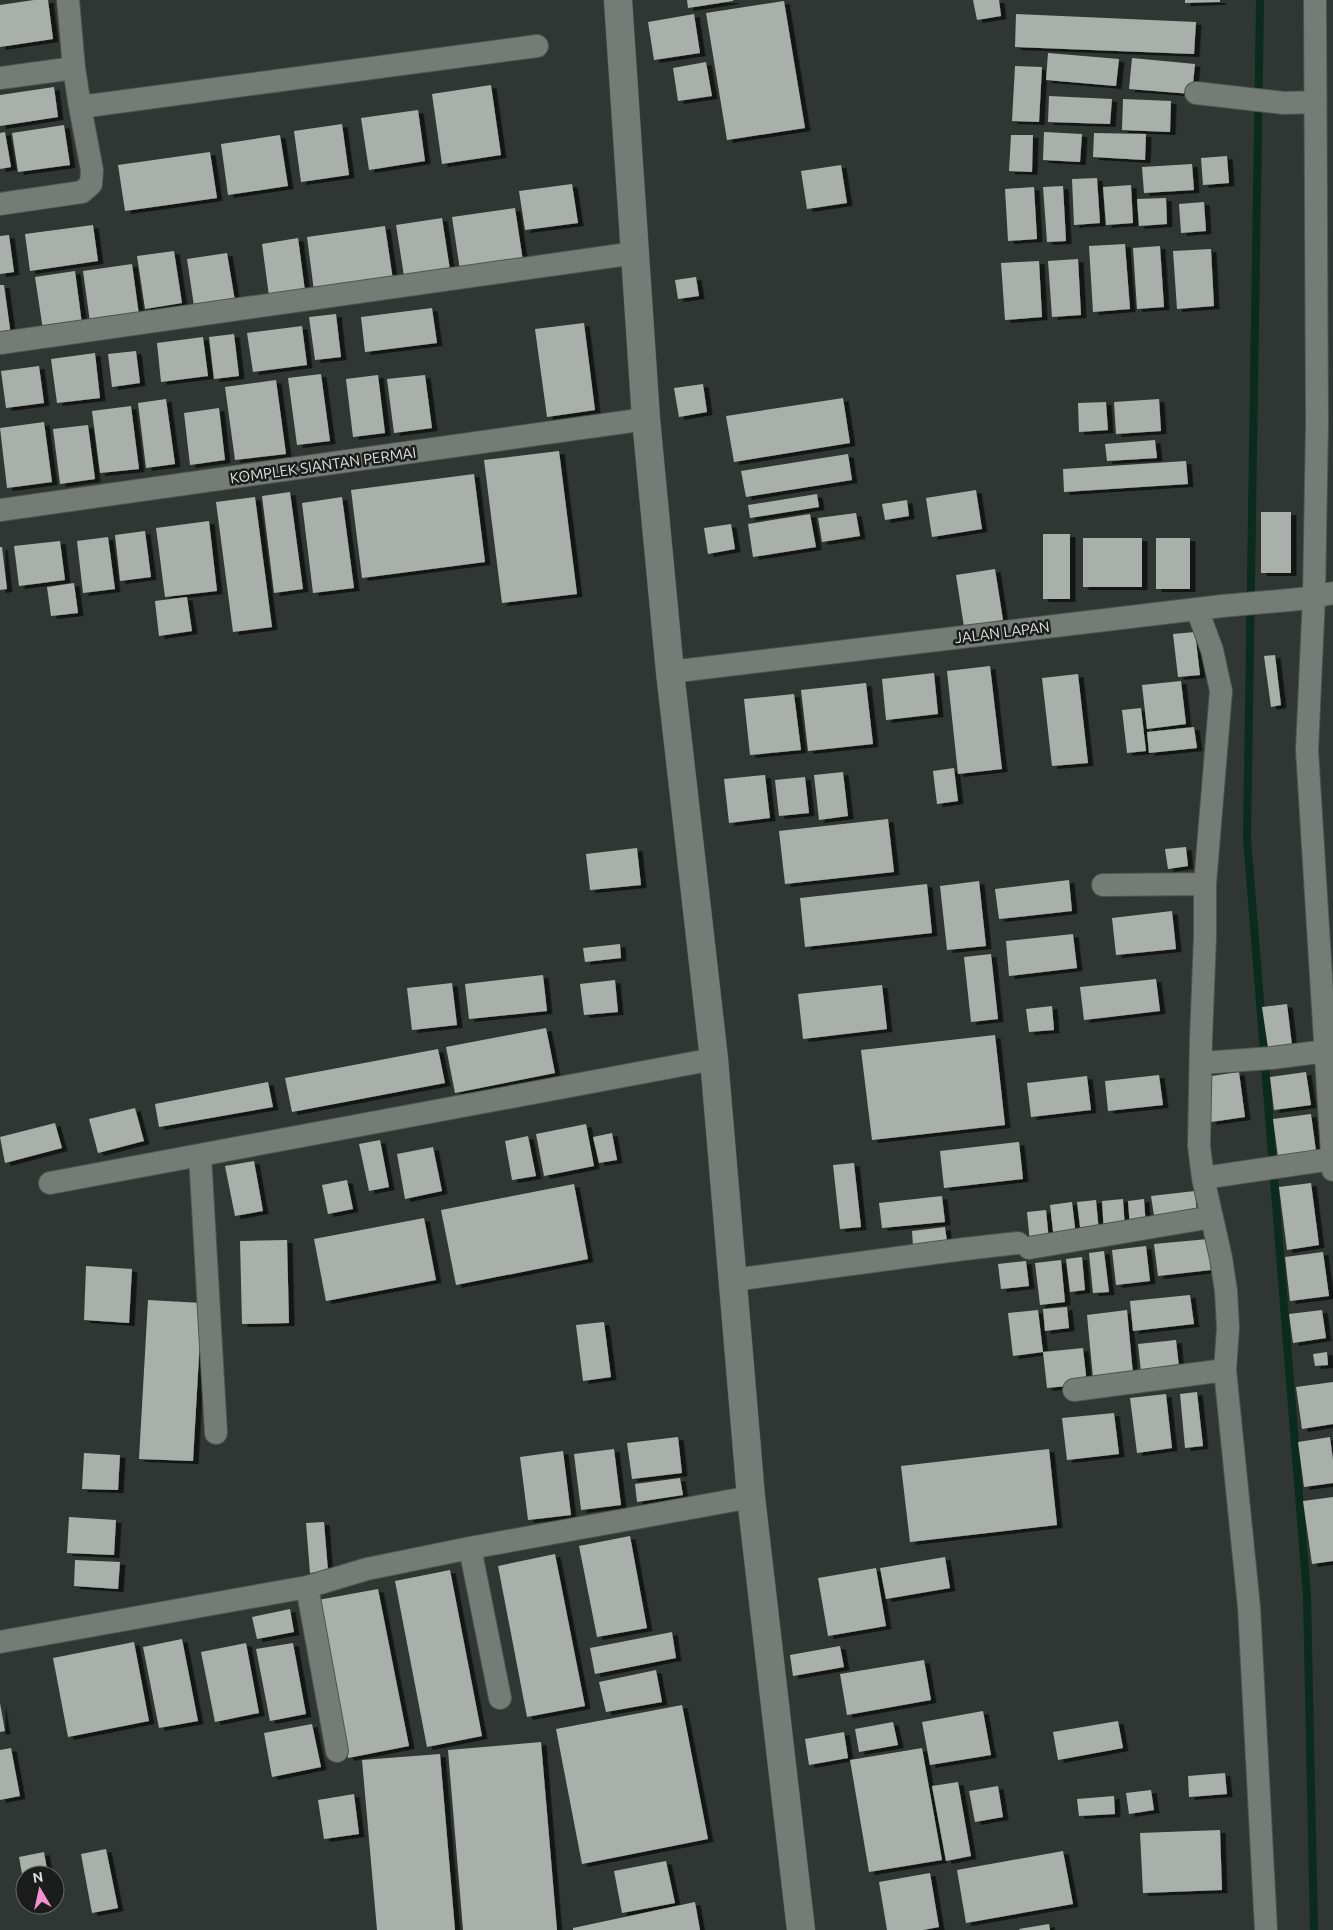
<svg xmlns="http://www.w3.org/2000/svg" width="1333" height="1930" font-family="Ubuntu,sans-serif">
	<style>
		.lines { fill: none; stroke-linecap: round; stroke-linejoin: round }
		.stream { stroke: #0a2b1d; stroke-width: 8 }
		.building { fill: #a9b0ac; filter: url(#shadow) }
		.street-casing { stroke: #4f5451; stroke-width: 24 }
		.secondary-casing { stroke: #4f5451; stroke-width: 29 }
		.street { stroke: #757c78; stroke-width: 22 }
		.secondary { stroke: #757c78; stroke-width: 28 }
		.labels { text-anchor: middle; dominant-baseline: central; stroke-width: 5; stroke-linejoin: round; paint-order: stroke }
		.street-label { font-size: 15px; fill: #dde1df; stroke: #1a1d1b }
	</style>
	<defs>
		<filter id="shadow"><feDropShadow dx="5.5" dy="3" stdDeviation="0" flood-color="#0009"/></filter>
	</defs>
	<rect width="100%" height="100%" fill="#303633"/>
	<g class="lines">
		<path class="stream" d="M 1260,0 L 1247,838 L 1307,1596 L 1314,1930"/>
	</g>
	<path class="building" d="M 34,0 L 48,0 L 53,39 L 0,47 L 0,5 Z
		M 687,0 L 733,0 L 733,1 L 688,8 Z
		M 973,0 L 999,0 L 1001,16 L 977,20 Z
		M 1185,0 L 1220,0 L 1220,2 L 1185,3 Z
		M 784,1 L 805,128 L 727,140 L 706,13 Z
		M 694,14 L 700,53 L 654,60 L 648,22 Z
		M 1016,14 L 1196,22 L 1194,54 L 1015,47 Z
		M 1048,53 L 1119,59 L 1116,86 L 1046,80 Z
		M 1132,58 L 1195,64 L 1192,94 L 1129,89 Z
		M 706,62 L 712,96 L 678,101 L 673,68 Z
		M 1015,66 L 1042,67 L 1039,122 L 1012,121 Z
		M 491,85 L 501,155 L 442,164 L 432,94 Z
		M 54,87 L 58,117 L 0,126 L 0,95 Z
		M 1049,96 L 1112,99 L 1110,124 L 1048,122 Z
		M 1123,99 L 1171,101 L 1170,132 L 1122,130 Z
		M 418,110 L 425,161 L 369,170 L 361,118 Z
		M 342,124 L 349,175 L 301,182 L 294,131 Z
		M 64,125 L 70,165 L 18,172 L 12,133 Z
		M 5,132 L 11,167 L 0,169 L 0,133 Z
		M 1044,132 L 1082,134 L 1080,162 L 1043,160 Z
		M 1094,133 L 1146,134 L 1145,160 L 1093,157 Z
		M 280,135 L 288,186 L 228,195 L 221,144 Z
		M 1011,135 L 1033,135 L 1032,172 L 1009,171 Z
		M 210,152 L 217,198 L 125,211 L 118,165 Z
		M 1227,156 L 1229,183 L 1203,185 L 1201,158 Z
		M 1192,164 L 1194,190 L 1144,193 L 1142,167 Z
		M 841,165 L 847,203 L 807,209 L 801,171 Z
		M 1097,178 L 1100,223 L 1074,225 L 1072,179 Z
		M 572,184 L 578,223 L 525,230 L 519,191 Z
		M 1131,185 L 1133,223 L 1106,225 L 1103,187 Z
		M 1063,186 L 1066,241 L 1047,242 L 1043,187 Z
		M 1034,187 L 1037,239 L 1008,241 L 1005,189 Z
		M 1166,198 L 1167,224 L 1139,226 L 1137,199 Z
		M 1204,202 L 1206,231 L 1181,233 L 1179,204 Z
		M 515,208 L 523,261 L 460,270 L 452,217 Z
		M 442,218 L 450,270 L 404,276 L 396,225 Z
		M 93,225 L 98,261 L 30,271 L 25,234 Z
		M 385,226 L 393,280 L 314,291 L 307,237 Z
		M 9,235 L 14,272 L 0,274 L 0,236 Z
		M 298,238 L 305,291 L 269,296 L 262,244 Z
		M 1125,244 L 1130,309 L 1093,312 L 1089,246 Z
		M 1160,246 L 1164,307 L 1137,309 L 1133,248 Z
		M 1211,249 L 1214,306 L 1177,309 L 1173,251 Z
		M 174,251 L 182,303 L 145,309 L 137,256 Z
		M 227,253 L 235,301 L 194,306 L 187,259 Z
		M 1078,259 L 1081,315 L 1052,317 L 1048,261 Z
		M 1039,261 L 1042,317 L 1005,320 L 1001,263 Z
		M 132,264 L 139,315 L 90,322 L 83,271 Z
		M 75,271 L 82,324 L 43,330 L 35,277 Z
		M 696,277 L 699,296 L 678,299 L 675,280 Z
		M 0,285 L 4,285 L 11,336 L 0,337 Z
		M 432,308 L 437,343 L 365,352 L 361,317 Z
		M 336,314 L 341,357 L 315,360 L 309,317 Z
		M 584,323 L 595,410 L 547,417 L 535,329 Z
		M 302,326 L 307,365 L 253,372 L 247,333 Z
		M 234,334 L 239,376 L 214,379 L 209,337 Z
		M 203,337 L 208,376 L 161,382 L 157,343 Z
		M 136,351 L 140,383 L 112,387 L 108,354 Z
		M 95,353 L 100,398 L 57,403 L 51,359 Z
		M 39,366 L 44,403 L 6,408 L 1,371 Z
		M 321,374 L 330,441 L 297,445 L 288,378 Z
		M 378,375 L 385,433 L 353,437 L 346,379 Z
		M 425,375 L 432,428 L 394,433 L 387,379 Z
		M 276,380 L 286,454 L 235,460 L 225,387 Z
		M 703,384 L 707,412 L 679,417 L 674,388 Z
		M 843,398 L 850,443 L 734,462 L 726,416 Z
		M 166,399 L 175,464 L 146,468 L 138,403 Z
		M 1159,399 L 1161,431 L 1116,434 L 1114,402 Z
		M 1106,402 L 1108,430 L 1079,432 L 1078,403 Z
		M 131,406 L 139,469 L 100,473 L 92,411 Z
		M 219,408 L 225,460 L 190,465 L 184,413 Z
		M 44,422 L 52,482 L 7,488 L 0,428 Z
		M 88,425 L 95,479 L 60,484 L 53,429 Z
		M 1155,440 L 1157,458 L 1107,461 L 1105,444 Z
		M 559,451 L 577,594 L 502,603 L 484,460 Z
		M 848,454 L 852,480 L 746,497 L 741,471 Z
		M 1186,461 L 1188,484 L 1064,492 L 1063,469 Z
		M 474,474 L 485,562 L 362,578 L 351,490 Z
		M 976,490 L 982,529 L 932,537 L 926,498 Z
		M 290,492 L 303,589 L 274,593 L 262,496 Z
		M 817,494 L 819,507 L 750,518 L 748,505 Z
		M 255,497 L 272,627 L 233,632 L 216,502 Z
		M 342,497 L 354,588 L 313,593 L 302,503 Z
		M 907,500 L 909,516 L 885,520 L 882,504 Z
		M 1261,512 L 1291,512 L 1291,573 L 1261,573 Z
		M 856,513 L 860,536 L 822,542 L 818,518 Z
		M 810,514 L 816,547 L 753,557 L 748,524 Z
		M 209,521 L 217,591 L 165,597 L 156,528 Z
		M 731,524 L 735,549 L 708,554 L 704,528 Z
		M 145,531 L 151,577 L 120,581 L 115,535 Z
		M 1043,534 L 1070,534 L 1070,599 L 1043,599 Z
		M 108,537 L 115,589 L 83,593 L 77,541 Z
		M 1083,538 L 1142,538 L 1142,587 L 1083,587 Z
		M 1156,538 L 1190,538 L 1190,589 L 1156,589 Z
		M 60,541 L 65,580 L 19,586 L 14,546 Z
		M 0,547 L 2,547 L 7,589 L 0,590 Z
		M 995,569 L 1003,620 L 964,627 L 956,575 Z
		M 74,583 L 78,613 L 51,616 L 47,587 Z
		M 187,597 L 192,631 L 159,636 L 155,601 Z
		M 1195,632 L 1200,675 L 1178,677 L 1173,634 Z
		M 1275,655 L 1281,705 L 1271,707 L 1264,656 Z
		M 990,666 L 1002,769 L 958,774 L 947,671 Z
		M 934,673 L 938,714 L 886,720 L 882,679 Z
		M 1078,674 L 1088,763 L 1052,766 L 1042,678 Z
		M 1181,681 L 1186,724 L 1147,729 L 1142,685 Z
		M 866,683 L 873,744 L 808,751 L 801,690 Z
		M 794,694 L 801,750 L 750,755 L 744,699 Z
		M 1141,708 L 1146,751 L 1127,753 L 1122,710 Z
		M 1194,727 L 1197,748 L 1149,753 L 1147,732 Z
		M 954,768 L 958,801 L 937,804 L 933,771 Z
		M 843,772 L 848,816 L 819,820 L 814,775 Z
		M 765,775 L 770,818 L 729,823 L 724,779 Z
		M 805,777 L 809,813 L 779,816 L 775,780 Z
		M 888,819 L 894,872 L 785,884 L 779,831 Z
		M 1186,847 L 1188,866 L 1168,869 L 1165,849 Z
		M 637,848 L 641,885 L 590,890 L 586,854 Z
		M 1069,880 L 1072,911 L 999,919 L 995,889 Z
		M 979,881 L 986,946 L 947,950 L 940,886 Z
		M 927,884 L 932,933 L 805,947 L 800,898 Z
		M 1172,911 L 1176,949 L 1116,955 L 1112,918 Z
		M 1073,934 L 1077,968 L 1009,976 L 1006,941 Z
		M 620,944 L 621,958 L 585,962 L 583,948 Z
		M 991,954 L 998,1019 L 971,1022 L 964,957 Z
		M 543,975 L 547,1011 L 469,1019 L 465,984 Z
		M 1156,979 L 1160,1011 L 1084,1020 L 1080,987 Z
		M 615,980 L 618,1012 L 584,1015 L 580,984 Z
		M 452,983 L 457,1025 L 412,1030 L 407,988 Z
		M 882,985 L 887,1029 L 803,1039 L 798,994 Z
		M 1287,1004 L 1292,1045 L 1268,1048 L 1262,1007 Z
		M 1052,1006 L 1054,1030 L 1029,1032 L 1026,1009 Z
		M 546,1028 L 555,1073 L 455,1093 L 446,1047 Z
		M 995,1035 L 1005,1125 L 872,1140 L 861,1050 Z
		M 438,1049 L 445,1083 L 292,1112 L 285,1078 Z
		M 1239,1072 L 1245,1117 L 1211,1122 L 1205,1077 Z
		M 1306,1072 L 1311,1105 L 1274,1110 L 1270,1077 Z
		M 1159,1075 L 1163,1105 L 1108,1111 L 1105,1081 Z
		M 1087,1076 L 1091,1110 L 1031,1117 L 1027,1083 Z
		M 268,1082 L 273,1107 L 159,1127 L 155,1104 Z
		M 135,1108 L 144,1141 L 98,1153 L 89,1119 Z
		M 1311,1114 L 1316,1151 L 1278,1157 L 1273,1119 Z
		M 55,1123 L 62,1148 L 5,1163 L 0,1137 Z
		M 586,1124 L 594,1166 L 544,1176 L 536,1134 Z
		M 612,1133 L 617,1160 L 599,1163 L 593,1137 Z
		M 528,1136 L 536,1176 L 512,1180 L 505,1141 Z
		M 380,1140 L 389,1187 L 369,1191 L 359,1144 Z
		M 1019,1142 L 1023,1179 L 944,1188 L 940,1151 Z
		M 433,1147 L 442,1191 L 405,1199 L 397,1154 Z
		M 254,1161 L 263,1211 L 235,1216 L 225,1166 Z
		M 854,1163 L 861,1227 L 840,1229 L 833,1165 Z
		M 347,1180 L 353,1209 L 328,1214 L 322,1185 Z
		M 1311,1183 L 1319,1245 L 1287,1250 L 1279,1187 Z
		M 574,1184 L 588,1259 L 456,1285 L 441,1210 Z
		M 1195,1191 L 1197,1216 L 1155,1222 L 1151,1196 Z
		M 942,1196 L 945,1222 L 882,1228 L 879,1203 Z
		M 1123,1199 L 1125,1229 L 1104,1233 L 1102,1201 Z
		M 1144,1199 L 1146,1227 L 1130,1228 L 1128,1201 Z
		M 1096,1200 L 1099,1232 L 1081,1235 L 1077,1202 Z
		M 1072,1202 L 1076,1236 L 1054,1240 L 1050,1205 Z
		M 1046,1210 L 1049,1241 L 1030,1243 L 1027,1212 Z
		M 424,1218 L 436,1280 L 326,1301 L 314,1239 Z
		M 945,1227 L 947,1242 L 913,1246 L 912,1231 Z
		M 1208,1239 L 1211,1270 L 1158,1276 L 1154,1244 Z
		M 287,1240 L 289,1323 L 242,1324 L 240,1241 Z
		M 1146,1246 L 1150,1281 L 1116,1285 L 1112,1250 Z
		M 1104,1251 L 1109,1292 L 1093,1293 L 1089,1253 Z
		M 1323,1252 L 1329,1296 L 1290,1301 L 1285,1257 Z
		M 1082,1257 L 1085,1290 L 1070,1292 L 1066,1259 Z
		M 1061,1260 L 1065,1302 L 1040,1305 L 1035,1263 Z
		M 1026,1261 L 1029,1286 L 1001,1289 L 998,1264 Z
		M 86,1266 L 132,1269 L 129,1323 L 84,1320 Z
		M 1190,1295 L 1194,1324 L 1133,1331 L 1130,1301 Z
		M 148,1300 L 202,1303 L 193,1461 L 139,1459 Z
		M 1067,1307 L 1069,1328 L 1045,1331 L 1043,1309 Z
		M 1038,1310 L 1043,1352 L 1083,1348 L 1087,1384 L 1047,1388 L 1043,1352 L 1013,1356 L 1008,1313 Z
		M 1127,1310 L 1133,1374 L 1093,1378 L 1087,1315 Z
		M 1322,1310 L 1326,1338 L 1293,1343 L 1289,1314 Z
		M 604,1322 L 611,1377 L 583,1381 L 576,1325 Z
		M 1176,1340 L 1179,1367 L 1141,1372 L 1138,1344 Z
		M 1327,1352 L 1328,1365 L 1315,1366 L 1313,1354 Z
		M 1333,1382 L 1333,1424 L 1302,1429 L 1296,1387 Z
		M 1197,1392 L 1203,1446 L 1185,1448 L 1180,1394 Z
		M 1166,1394 L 1172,1448 L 1137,1453 L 1130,1398 Z
		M 1114,1413 L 1119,1454 L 1067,1460 L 1062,1418 Z
		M 678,1437 L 682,1473 L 632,1479 L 627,1443 Z
		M 1330,1437 L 1333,1460 L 1333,1483 L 1304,1487 L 1298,1442 Z
		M 614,1449 L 621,1505 L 581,1510 L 574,1454 Z
		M 1049,1449 L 1057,1525 L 910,1542 L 901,1466 Z
		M 563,1451 L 571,1515 L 528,1520 L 520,1457 Z
		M 84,1453 L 120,1455 L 118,1490 L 82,1489 Z
		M 680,1478 L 683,1495 L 637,1502 L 635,1484 Z
		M 1333,1497 L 1333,1561 L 1312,1564 L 1303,1501 Z
		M 69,1517 L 116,1520 L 114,1555 L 67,1553 Z
		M 324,1522 L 328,1571 L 310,1573 L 306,1523 Z
		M 630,1536 L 647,1628 L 597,1637 L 579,1546 Z
		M 555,1554 L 585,1706 L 527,1717 L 498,1566 Z
		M 945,1557 L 950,1588 L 886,1599 L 880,1568 Z
		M 75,1560 L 120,1562 L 118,1589 L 74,1586 Z
		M 876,1568 L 886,1626 L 828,1636 L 818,1578 Z
		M 450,1570 L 482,1736 L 427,1747 L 395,1581 Z
		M 378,1589 L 409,1746 L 348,1758 L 318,1600 Z
		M 290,1609 L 294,1632 L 257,1639 L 252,1617 Z
		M 672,1632 L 676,1658 L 595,1674 L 590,1648 Z
		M 182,1639 L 198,1721 L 159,1728 L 143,1647 Z
		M 134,1642 L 149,1721 L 68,1737 L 53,1658 Z
		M 246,1643 L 259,1713 L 215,1722 L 201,1652 Z
		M 293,1643 L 306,1714 L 270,1721 L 256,1649 Z
		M 840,1646 L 844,1667 L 793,1676 L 790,1655 Z
		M 924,1660 L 931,1700 L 847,1715 L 840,1674 Z
		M 656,1670 L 662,1702 L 606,1712 L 599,1682 Z
		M 0,1703 L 5,1731 L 0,1732 Z
		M 682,1705 L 708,1839 L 582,1864 L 556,1729 Z
		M 983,1711 L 991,1755 L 930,1765 L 922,1722 Z
		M 1118,1721 L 1123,1748 L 1058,1760 L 1053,1732 Z
		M 893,1722 L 898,1745 L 859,1752 L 855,1729 Z
		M 312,1724 L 321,1767 L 272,1777 L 264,1733 Z
		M 844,1732 L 848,1758 L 809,1765 L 805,1739 Z
		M 541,1742 L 557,1930 L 463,1930 L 448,1750 Z
		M 11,1748 L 20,1796 L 0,1800 L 0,1750 Z
		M 922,1748 L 942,1860 L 869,1872 L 850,1760 Z
		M 440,1754 L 455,1930 L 377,1930 L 362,1760 Z
		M 1225,1773 L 1227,1794 L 1189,1797 L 1188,1776 Z
		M 958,1782 L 971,1856 L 946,1861 L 932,1786 Z
		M 998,1786 L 1003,1817 L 975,1822 L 969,1791 Z
		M 1151,1790 L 1154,1810 L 1129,1814 L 1126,1793 Z
		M 354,1794 L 359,1834 L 324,1839 L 318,1800 Z
		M 1114,1796 L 1115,1814 L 1079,1816 L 1077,1799 Z
		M 1220,1830 L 1222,1890 L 1143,1893 L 1140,1833 Z
		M 106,1849 L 118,1908 L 92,1913 L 81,1854 Z
		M 1063,1851 L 1073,1904 L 966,1923 L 957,1870 Z
		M 44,1852 L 48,1875 L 25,1875 L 24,1885 L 19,1857 Z
		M 666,1861 L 675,1903 L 622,1913 L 614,1871 Z
		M 930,1873 L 939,1927 L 923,1930 L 887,1930 L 879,1882 Z
		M 695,1902 L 700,1930 L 573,1930 L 573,1928 Z
		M 1049,1924 L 1050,1930 L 1020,1930 L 1019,1929 Z"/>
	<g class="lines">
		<defs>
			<path id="street" d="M 1315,0 L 1317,424 L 1314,596 L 1307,750 L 1333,1170
				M 0,78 L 74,68 L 68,0
				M 1196,93 L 1284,103 L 1314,102
				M 80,107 L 537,46
				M 0,204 L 82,192 L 91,184 L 92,170 L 80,107 L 74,68
				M 0,343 L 635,253
				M 0,510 L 646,419
				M 1197,609 L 1212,650 L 1221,691 L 1205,884 L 1205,937 L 1201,1039 L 1199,1146 L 1203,1178 L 1221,1258 L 1226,1291 L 1228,1328 L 1225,1370 L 1249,1607 L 1266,1930
				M 670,672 L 1222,606 L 1300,599 L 1333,593
				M 1103,885 L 1205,884
				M 1201,1063 L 1272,1058 L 1326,1051
				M 200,1155 L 216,1433
				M 1203,1178 L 1332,1159
				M 50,1183 L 714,1059
				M 1029,1248 L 1212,1217
				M 733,1280 L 964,1249 L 1018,1243
				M 1074,1390 L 1225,1370
				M 470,1548 L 500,1698
				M 307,1587 L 337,1751
				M 0,1642 L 307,1587 L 367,1569 L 470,1548 L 751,1497"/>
			<path id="secondary" d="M 618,0 L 646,419 L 670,672 L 714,1059 L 751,1497 L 801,1930"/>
		</defs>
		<use href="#street" class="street-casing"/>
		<use href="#secondary" class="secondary-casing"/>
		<use href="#street" class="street"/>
		<use href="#secondary" class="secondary"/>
	</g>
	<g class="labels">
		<g class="street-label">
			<text transform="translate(323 465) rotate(-8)">KOMPLEK SIANTAN PERMAI</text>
			<text transform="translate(1002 632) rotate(-7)">JALAN LAPAN</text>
		</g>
	</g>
	<g transform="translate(40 1890) rotate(351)"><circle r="24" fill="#1a1d1b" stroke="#686b69"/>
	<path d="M0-4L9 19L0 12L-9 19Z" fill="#f590d1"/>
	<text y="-8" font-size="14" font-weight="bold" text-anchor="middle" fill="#dde1df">N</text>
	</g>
</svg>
